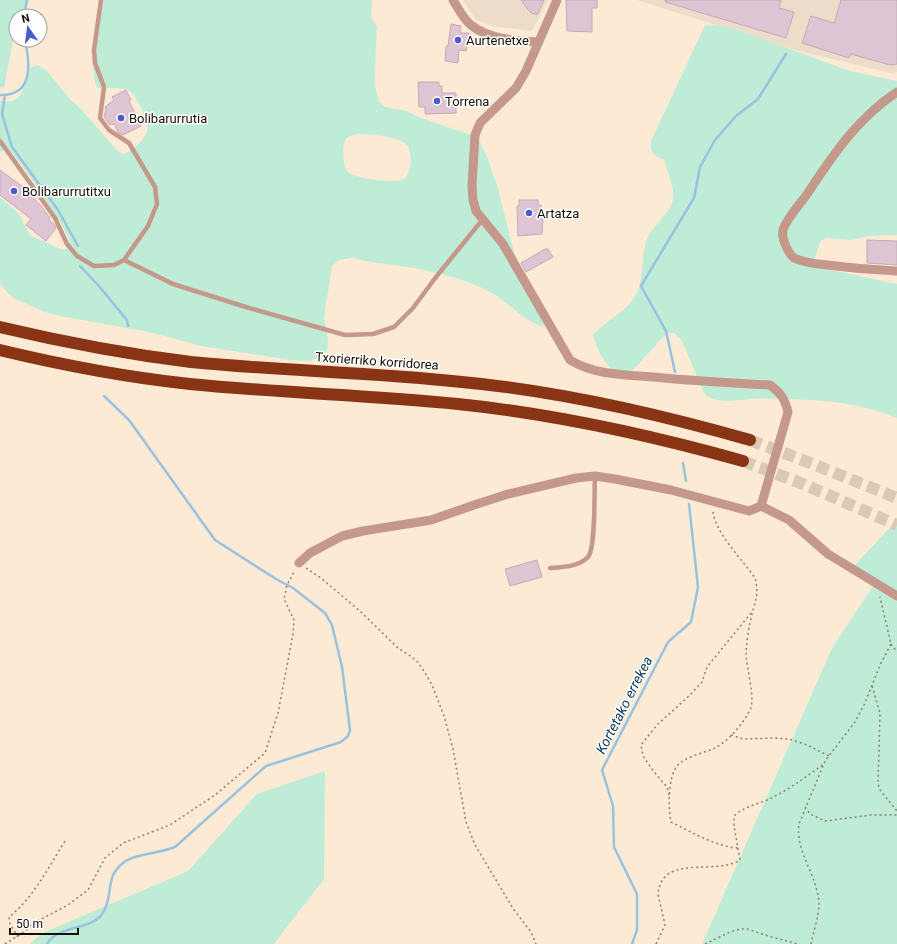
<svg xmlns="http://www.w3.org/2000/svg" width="897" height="944" font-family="Roboto,sans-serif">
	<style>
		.industrial { fill: #eedccb }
		.green { fill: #bfecd6; fill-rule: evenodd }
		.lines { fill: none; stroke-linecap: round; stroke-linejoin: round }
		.stream { stroke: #99c2e1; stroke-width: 2.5 }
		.building { fill: #dfc4d3; stroke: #c4aab9 }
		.motorway-tunnel { stroke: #dac9b5; stroke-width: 12; stroke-dasharray: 12 6; stroke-linecap: butt }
		.path { stroke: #8b7e6f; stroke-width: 1.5; stroke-dasharray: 2 3; stroke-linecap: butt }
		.service { stroke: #c4998b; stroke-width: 4.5 }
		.minor { stroke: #c4998b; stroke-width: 9 }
		.motorway { stroke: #893515; stroke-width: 12 }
		.poi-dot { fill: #4d59ce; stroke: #fff; stroke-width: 1.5 }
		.labels { text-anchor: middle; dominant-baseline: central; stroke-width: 3; stroke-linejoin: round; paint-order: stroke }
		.poi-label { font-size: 13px; fill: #160f08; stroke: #fff; text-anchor: start }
		.street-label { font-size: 13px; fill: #160f08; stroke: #fff }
		.water-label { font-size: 14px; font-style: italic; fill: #0d405f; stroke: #fff }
	</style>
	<rect width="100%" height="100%" fill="#fdead4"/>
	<path class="industrial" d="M 463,0 L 548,0 L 532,31 L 492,26 L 476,20 Z
		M 637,0 L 897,0 L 897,72 L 891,73 L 795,50 Z"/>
	<path class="green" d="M 0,0 L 29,0 L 26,8 L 20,12 L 18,16 L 16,16 L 16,25 L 4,88 L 0,87 Z
		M 101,0 L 372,0 L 371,17 L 377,26 L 375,69 L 375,86 L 379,101 L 385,107 L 407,111 L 421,118 L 471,135 L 480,142 L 486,154 L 497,185 L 517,264 L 542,320 L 544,327 C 522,321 509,302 490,292 C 458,275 422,269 387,264 C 375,263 363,260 351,258 L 339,260 L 332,266 L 324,318 L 328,339 L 327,350 L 321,357 L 309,361 L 290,360 L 201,346 L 149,332 L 60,316 L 45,312 L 15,299 L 8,293 L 0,284 L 0,197 L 19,214 L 30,235 L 63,250 L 68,248 L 70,244 L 69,239 L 62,225 L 30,177 L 13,154 L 6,150 L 0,152 L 0,101 C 34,107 17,67 38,65 L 47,71 L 70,99 L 81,109 L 119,152 L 123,154 C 130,153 146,139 147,131 C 150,123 136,94 128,90 C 123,88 103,88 97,88 C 87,59 97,28 101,0 ZM 359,134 C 374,135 395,135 407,145 C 413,153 411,171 405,179 C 397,184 354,179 347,171 C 343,165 341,143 347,138 C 350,135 355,135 359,134 Z
		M 705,25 L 721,26 L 738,30 L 850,71 L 897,81 L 897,235 L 869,236 L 850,240 L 826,238 L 821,241 L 819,245 L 814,262 L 821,268 L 897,284 L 897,418 C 859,403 825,400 785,399 C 773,399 762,398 751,399 C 737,400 714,405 704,393 L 682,341 L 674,333 L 669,333 L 664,336 L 633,370 L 629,372 L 614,371 C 603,362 597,349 593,335 C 605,321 624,313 634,298 C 645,281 640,258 647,239 C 653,225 671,213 673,199 C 675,186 667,172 664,160 C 655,156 649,152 651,141 Z
		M 897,520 L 897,944 L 702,944 L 832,648 L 873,586 L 852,568 Z
		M 325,771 L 324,879 L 274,944 L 30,944 L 40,934 L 188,871 L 257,794 Z"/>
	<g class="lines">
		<path class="stream" d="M 24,16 L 27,0
			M 0,95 C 34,96 30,63 25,40
			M 5,95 L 2,114 L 12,147 L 58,210 L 78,246
			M 80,266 L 98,285 L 127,320 L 128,326
			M 675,372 L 666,331 L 641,286 L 694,198 L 700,167 L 715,140 L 736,116 L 758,99 L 786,54
			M 683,463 L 686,481
			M 47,944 C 55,928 83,929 96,920 C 110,910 108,892 112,878 C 113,873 119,866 123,863 C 133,854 161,853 175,847 L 266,766 L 341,742 L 348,736 L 350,730 L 342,667 L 332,625 L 325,613 L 293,588 L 276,579 L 215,540 L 129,420 L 104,396
			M 632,944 L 637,930 L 637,894 L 614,847 L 613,806 L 602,770 L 668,642 L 691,622 L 698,587 L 689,504"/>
	</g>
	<path class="building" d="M 521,0 L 544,0 L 537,15 L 530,12 Z
		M 566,0 L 597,0 L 597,8 L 592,8 L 592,32 L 567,31 Z
		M 665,0 L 781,0 L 779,8 L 794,12 L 786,38 L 665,2 Z
		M 841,0 L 897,0 L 897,64 L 890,65 L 851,54 L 849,58 L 802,43 L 811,16 L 834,23 Z
		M 451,24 L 461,26 L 460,33 L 469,33 L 466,51 L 459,50 L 458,63 L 445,61 L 446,46 L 448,46 Z
		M 418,82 L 439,82 L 439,86 L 442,86 L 442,93 L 456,93 L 456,113 L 425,114 L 425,107 L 419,107 Z
		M 126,90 L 131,100 L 129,101 L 141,126 L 123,135 L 118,132 L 114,124 L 110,125 L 104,117 L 106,110 L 105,107 L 114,100 L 112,97 Z
		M 0,170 L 23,187 L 42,207 L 50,218 L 49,220 L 54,224 L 56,228 L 46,241 L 26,225 L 31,219 L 0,195 Z
		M 519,200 L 538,200 L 538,205 L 541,205 L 541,219 L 543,219 L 542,234 L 518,236 L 517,206 L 519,206 Z
		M 867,240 L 897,241 L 897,265 L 867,263 Z
		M 545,249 L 548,249 L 553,257 L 526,272 L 521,263 Z
		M 537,560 L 542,577 L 510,586 L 505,569 Z"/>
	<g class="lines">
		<path class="motorway-tunnel" d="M 750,440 L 813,464 L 897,498
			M 743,461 L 803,484 L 897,525"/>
		<path class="path" d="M 713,512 C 716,534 742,559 755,578 C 760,597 754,602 751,619 C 748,630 747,642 746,652 C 746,667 756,699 750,710 C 742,725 729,741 713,749 C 703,753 684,757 677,766 C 668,777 668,808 671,822 C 689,831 719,848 739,848
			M 306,568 L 321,578 L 361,612 L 398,648 L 416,660 L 424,671 L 432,685 L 444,716 L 453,749 L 466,822 L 475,845 L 514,910 L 531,932 L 536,944
			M 891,644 L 897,652
			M 872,686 L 880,713 L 878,784 L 880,790 L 897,811
			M 731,735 L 743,739 L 774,738 L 789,739 L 807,745 L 829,756
			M 669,795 L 667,787 L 654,772 L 643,756 L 641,745 L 657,725 L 690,695 L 702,682 L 707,667 L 711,662 L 751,613
			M 805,807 L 810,814 L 825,821 L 872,815 L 897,815
			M 18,937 L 10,924 L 9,917 C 34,897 48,868 65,841
			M 5,944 L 24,932 L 32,924 L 68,905 L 88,890 L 105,858 L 123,843 L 170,825 L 215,795 L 265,753 L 278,713 L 293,634 L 294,620 L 284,599 L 287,585 L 294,572
			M 656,944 L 665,925 L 658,894 C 662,853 715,876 740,860 L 734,826 L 734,816 C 745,805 762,804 775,796 C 793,787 808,775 824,764
			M 705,944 L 730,932 L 740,929 L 747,929 L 768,936 L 798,944
			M 811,944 C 813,933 819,916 819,904 C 818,876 795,852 799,824 L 825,761 L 855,722 L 864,705 L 881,663 L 891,644 L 880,597"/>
		<path class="service" d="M 0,141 L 55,218 L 67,244 L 77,256 L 94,266 L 114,265 L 124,260 L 148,226 L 157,204 L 155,187 L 129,143 L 109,130 L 100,118 L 104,87 L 95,63 L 94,50 L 101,0
			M 124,260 L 173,284 L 249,308 L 345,335 L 373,334 L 394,327 L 413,308 L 436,277 L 483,219
			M 550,568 C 562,567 579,567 588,557 C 596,548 594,491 595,476"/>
		<path class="minor" d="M 453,0 C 458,8 463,19 471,25 C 487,39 518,41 539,42
			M 557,0 L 526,71 L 516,88 L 480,123 L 475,135 L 472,186 L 473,200 L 476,211 L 503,244 L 570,360 C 594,375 626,375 654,377 C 692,381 731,383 770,385 C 780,392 785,399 788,412 L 761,506
			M 897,92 C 856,119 832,157 805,197 C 798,206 786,220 783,230 C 781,238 788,253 794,258 C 804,263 817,264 827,265 C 850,268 873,270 897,271
			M 299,563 L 310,553 L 342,536 L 363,531 L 431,520 L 477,504 L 508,494 L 576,478 L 595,476 L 615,479 L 671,490 L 749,511 L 761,506 L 789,520 L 828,554 L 897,596"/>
		<path class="motorway" d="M 0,327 C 63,342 127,354 191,362 C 281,371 372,372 462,382 C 560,391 655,413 750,440
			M 0,350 C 62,365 126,377 190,384 C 279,393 369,395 458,404 C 555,414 650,435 743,461"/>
	</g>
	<g class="poi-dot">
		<circle cx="458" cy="40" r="4"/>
		<circle cx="437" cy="101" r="4"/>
		<circle cx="121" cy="118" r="4"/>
		<circle cx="14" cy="191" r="4"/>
		<circle cx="529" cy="213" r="4"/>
	</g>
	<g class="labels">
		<g class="poi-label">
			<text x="466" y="40">Aurtenetxe</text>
			<text x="445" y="101">Torrena</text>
			<text x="129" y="118">Bolibarurrutia</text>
			<text x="22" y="191">Bolibarurrutitxu</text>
			<text x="537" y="213">Artatza</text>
		</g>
		<g class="street-label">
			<text transform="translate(377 361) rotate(4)">Txorierriko korridorea</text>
		</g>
		<g class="water-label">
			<text transform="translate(624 705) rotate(-63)">Kortetako errekea</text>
		</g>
	</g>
	<g transform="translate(28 28) rotate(346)"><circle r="19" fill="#ffffff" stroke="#a29f9c"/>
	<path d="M0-3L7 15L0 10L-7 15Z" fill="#4d59ce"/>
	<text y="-6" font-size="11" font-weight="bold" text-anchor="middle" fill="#160f08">N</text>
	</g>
	<path d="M10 928v6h68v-6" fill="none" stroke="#160f08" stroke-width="2"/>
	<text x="16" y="928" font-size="12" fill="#160f08" stroke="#ffffff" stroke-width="3" paint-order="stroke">50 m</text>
</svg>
